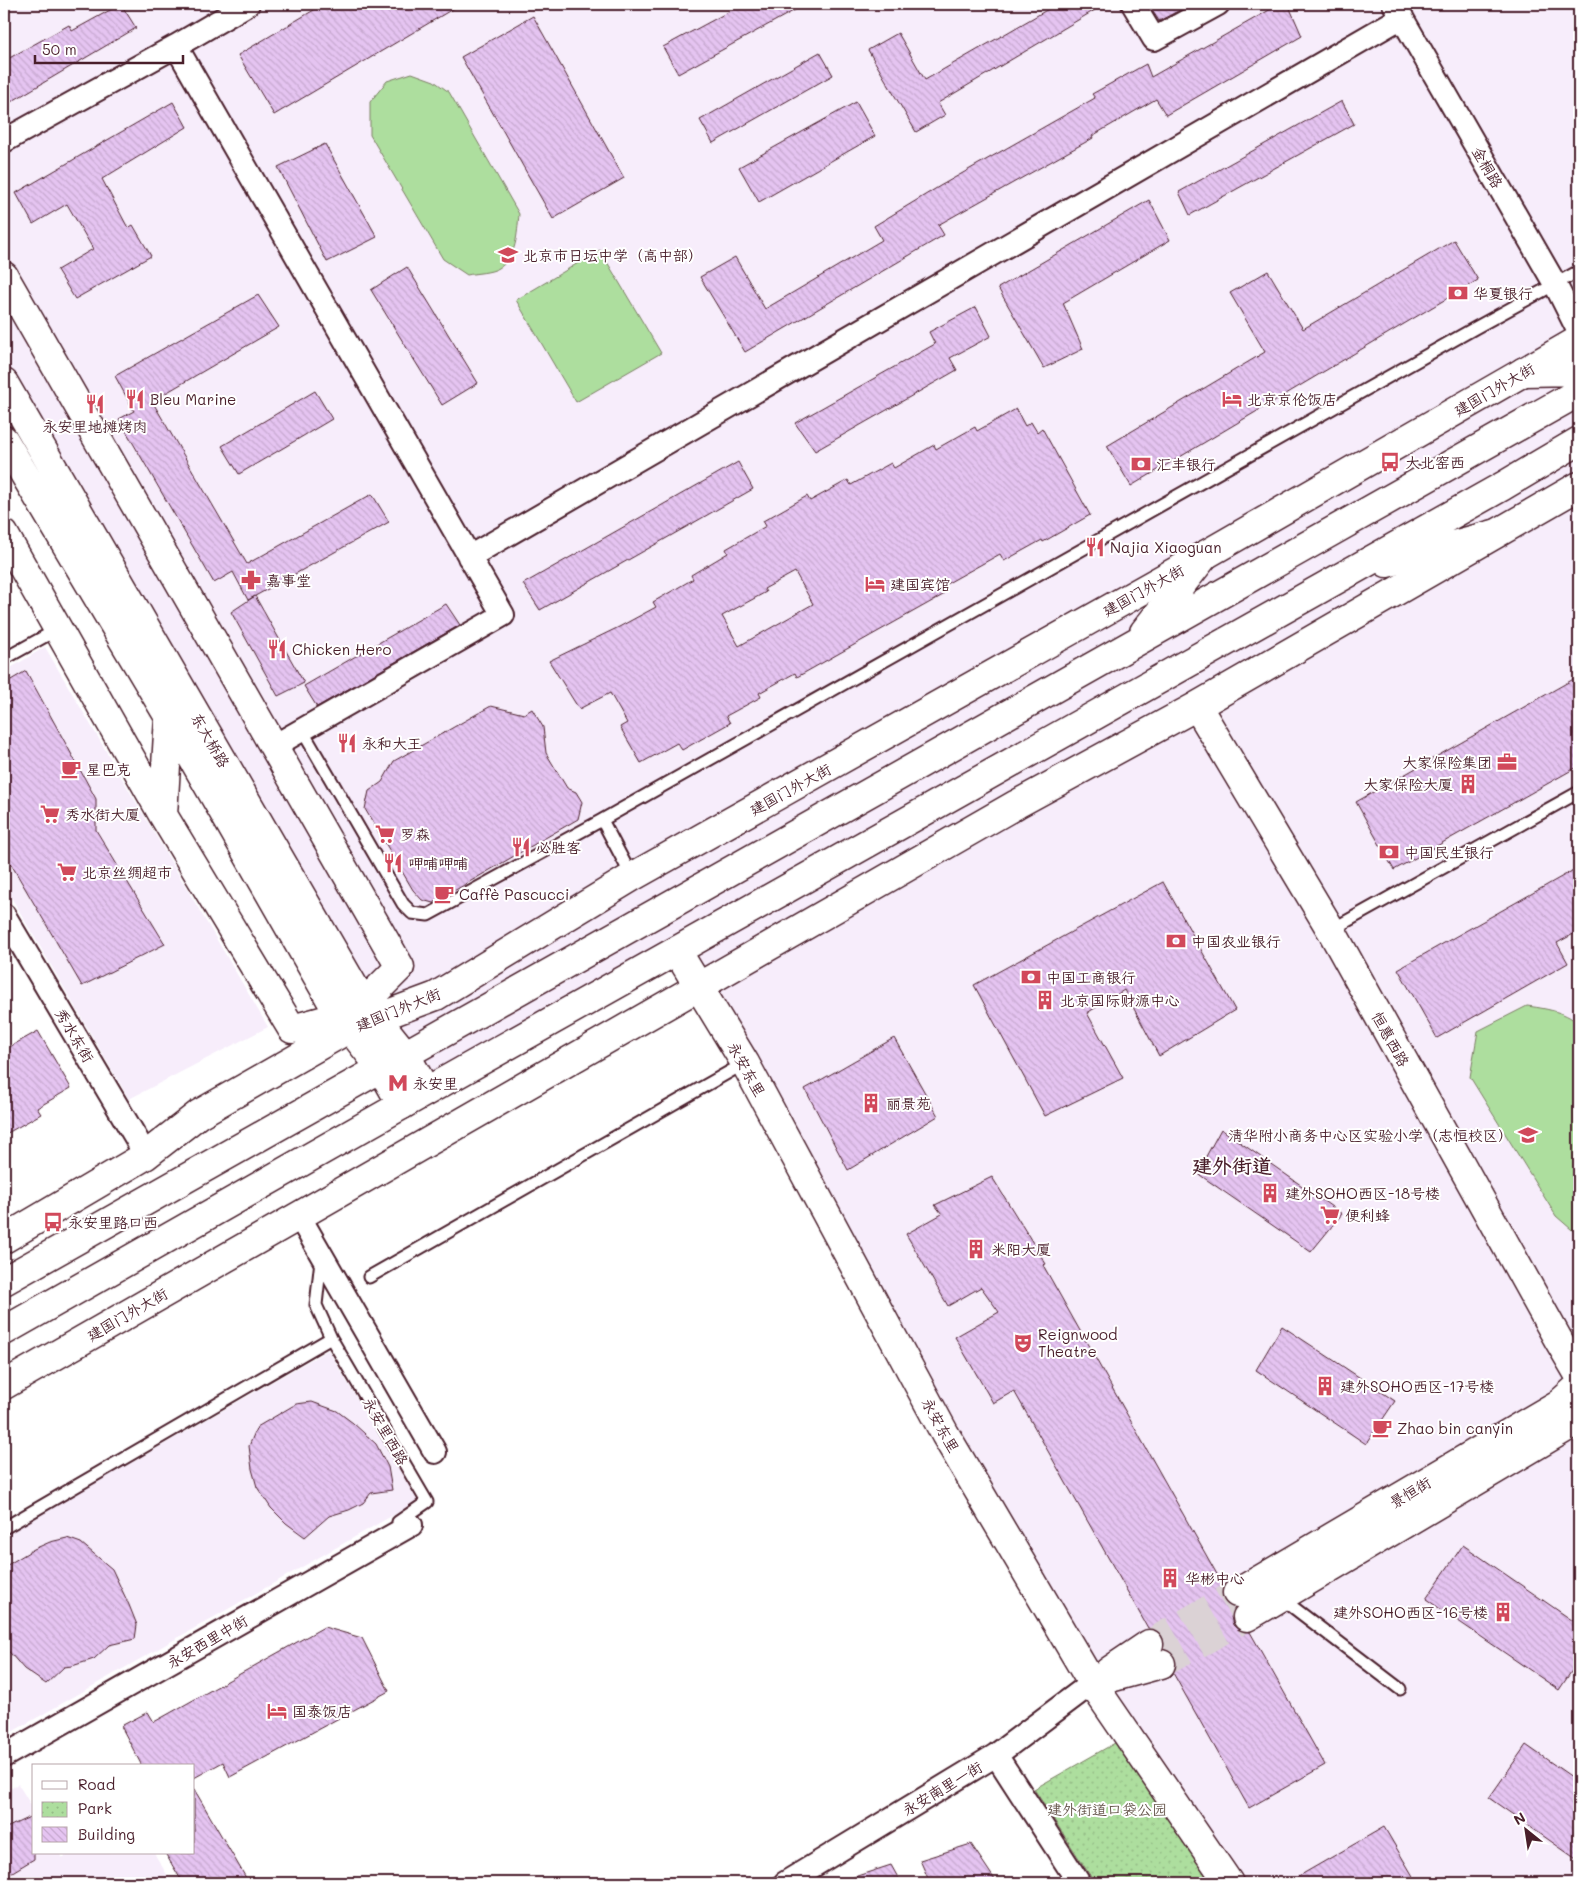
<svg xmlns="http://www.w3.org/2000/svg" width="1583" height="1887" font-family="Mali,'LXGW WenKai TC',sans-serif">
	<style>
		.built { fill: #f7edfb }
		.park { fill: url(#park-dots); stroke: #7c7e64 }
		.pitch { fill: #adde9e; stroke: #7c7e64 }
		.building { fill: url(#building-back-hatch); stroke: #4a1f2b; fill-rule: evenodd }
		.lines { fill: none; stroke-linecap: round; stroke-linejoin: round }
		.secondary-tunnel { stroke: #dbd2d5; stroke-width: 28; stroke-dasharray: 28 14; stroke-linecap: butt }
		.lane-casing { stroke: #4a1f2b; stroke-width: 15 }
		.street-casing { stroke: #4a1f2b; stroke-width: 26 }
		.secondary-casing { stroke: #4a1f2b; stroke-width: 31 }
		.highway-casing { stroke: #4a1f2b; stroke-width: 31 }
		.lane { stroke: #fff; stroke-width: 11 }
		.street { stroke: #fff; stroke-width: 22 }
		.secondary { stroke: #fff; stroke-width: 28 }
		.highway { stroke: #fff; stroke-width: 28 }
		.labels { text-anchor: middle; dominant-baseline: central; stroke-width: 4; stroke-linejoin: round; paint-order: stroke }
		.street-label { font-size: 15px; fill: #4a1f2b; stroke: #fff }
		.poi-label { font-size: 15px; fill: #4a1f2b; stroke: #fff; text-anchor: start }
		.park-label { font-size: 15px; fill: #68584e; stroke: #fff }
		.district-label { font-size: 20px; font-weight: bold; fill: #4a1f2b; stroke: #fff }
	</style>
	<defs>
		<pattern id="park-dots" width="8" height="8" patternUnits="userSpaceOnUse" patternTransform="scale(1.25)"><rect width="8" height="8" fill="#adde9e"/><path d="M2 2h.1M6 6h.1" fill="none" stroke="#96be88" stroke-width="1.8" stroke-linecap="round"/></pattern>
		<pattern id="building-back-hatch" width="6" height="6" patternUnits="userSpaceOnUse" patternTransform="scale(1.25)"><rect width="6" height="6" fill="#e5c4f1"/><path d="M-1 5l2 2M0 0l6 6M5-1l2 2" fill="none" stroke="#c6a8cf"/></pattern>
	</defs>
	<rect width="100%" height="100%" fill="#fff"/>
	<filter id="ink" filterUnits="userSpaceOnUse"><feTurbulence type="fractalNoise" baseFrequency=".02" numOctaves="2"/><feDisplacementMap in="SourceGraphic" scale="10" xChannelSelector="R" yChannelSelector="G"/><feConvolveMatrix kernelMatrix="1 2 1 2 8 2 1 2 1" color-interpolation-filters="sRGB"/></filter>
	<g filter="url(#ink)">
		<path class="built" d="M 4,4 L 1579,4 L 1579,1883 L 1232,1883 L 1092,1683 L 677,951 L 405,1095 L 4,429 Z
			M 45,647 L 268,1027 L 129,1099 L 4,885 L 4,672 Z
			M 328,1350 L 418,1501 L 10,1733 L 4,1723 L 4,1536 Z
			M 18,1784 L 34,1810 L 34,1853 L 59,1853 L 62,1858 L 70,1853 L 154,1853 L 172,1883 L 4,1883 L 4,1792 Z"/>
		<path class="park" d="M 1122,1739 L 1211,1883 L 1095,1883 L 1034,1789 Z"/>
		<path class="pitch" d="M 412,73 L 434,81 L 449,92 L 519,214 C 517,234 517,257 499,268 C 491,273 476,273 467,275 L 443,259 L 370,135 L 370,102 L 387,81 Z
			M 600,250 L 661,353 L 576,402 L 516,300 Z
			M 1527,1006 C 1542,1008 1571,1012 1579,1026 L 1579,1236 L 1556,1216 L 1470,1077 L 1478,1031 Z"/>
		<path class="building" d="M 121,4 L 136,28 L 4,106 L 4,61 L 69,25 L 72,31 Z
			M 324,4 L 461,4 L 274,115 L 238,55 Z
			M 743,4 L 806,4 L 678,74 L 663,47 Z
			M 1057,4 L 1105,4 L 938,103 L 945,115 L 916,132 L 868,50 L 898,33 L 925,80 Z
			M 1148,4 L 1191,4 L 1159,21 Z
			M 1280,4 L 1288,4 L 1302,36 L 1166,115 L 1156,99 L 1092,136 L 1093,138 L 938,225 L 944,235 L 745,352 L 700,277 L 735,257 L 765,309 L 882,240 L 874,226 L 940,186 L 1095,98 L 1092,94 L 1146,64 L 1151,77 Z
			M 533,16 L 624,178 L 553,219 L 461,57 Z
			M 820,52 L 833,75 L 713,143 L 700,120 Z
			M 1342,101 L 1354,124 L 1190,215 L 1179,192 Z
			M 173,102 L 187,127 L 102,179 L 128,228 L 133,225 L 151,256 L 75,299 L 57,270 L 93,249 L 67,204 L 33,224 L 16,193 Z
			M 856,102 L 875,136 L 759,202 L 739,167 Z
			M 325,144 L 377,237 L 327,262 L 278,167 Z
			M 1149,200 L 1170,240 L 1063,303 L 1083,349 L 1044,368 L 998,288 Z
			M 1454,240 L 1478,280 L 1131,486 L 1107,446 L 1265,352 L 1230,293 L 1268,271 L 1303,329 Z
			M 407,267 L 478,383 L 442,405 L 371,290 Z
			M 258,295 L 279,327 L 152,401 L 247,564 L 372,494 L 389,522 L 248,600 L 233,572 L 214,583 L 119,419 L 134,411 L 115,376 Z
			M 976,307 L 991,336 L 950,358 L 957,370 L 815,451 L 795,423 L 935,344 L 929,332 Z
			M 315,391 L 332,419 L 239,474 L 222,446 Z
			M 1016,409 L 1025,426 L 1031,422 L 1037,432 L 1042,428 L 1090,515 L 1043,542 L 1042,540 L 1004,561 L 1000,554 L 939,588 L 943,595 L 797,677 L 795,673 L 759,693 L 761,697 L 726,716 L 730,723 L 682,750 L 677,743 L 641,763 L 620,727 L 627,723 L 610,693 L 579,709 L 549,661 L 619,627 L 656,607 L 653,602 L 693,579 L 691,575 L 728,553 L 726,549 L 766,526 L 763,521 L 807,496 L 810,501 L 848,480 L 851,485 L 891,463 L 894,468 L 934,445 L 936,449 L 975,427 L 977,431 ZM 795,572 L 813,604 L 739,646 L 722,616 L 766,592 L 764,589 Z
			M 738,462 L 753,489 L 540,610 L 523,584 Z
			M 255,596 L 304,683 L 278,696 L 231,612 Z
			M 446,604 L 460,625 L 317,707 L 304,686 Z
			M 26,671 L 96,799 L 96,830 L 165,944 L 82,986 L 4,852 L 4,684 Z
			M 1579,676 L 1579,766 L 1394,870 L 1356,802 Z
			M 491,706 L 524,714 L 532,709 L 543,727 L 546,753 L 567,788 L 576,792 L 582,802 L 578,819 L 433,903 L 422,900 L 413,890 L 365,809 L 369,791 L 382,782 L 394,761 Z
			M 1579,867 L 1579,931 L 1557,943 L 1568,963 L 1437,1038 L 1398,969 Z
			M 1163,882 L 1235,1010 L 1159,1056 L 1124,990 L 1087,1013 L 1123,1078 L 1045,1116 L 974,985 Z
			M 38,1031 L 71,1088 L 37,1108 L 41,1114 L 4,1135 L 4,1050 Z
			M 894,1038 L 938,1116 L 848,1170 L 805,1089 Z
			M 1221,1129 L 1342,1214 L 1311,1252 L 1197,1173 Z
			M 992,1177 L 1046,1264 L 1043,1265 L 1223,1585 L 1221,1593 L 1223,1600 L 1229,1606 L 1235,1608 L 1231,1617 L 1233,1625 L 1240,1631 L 1250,1632 L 1325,1765 L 1249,1808 L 1173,1673 L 1176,1667 L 1176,1659 L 1172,1653 L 1164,1649 L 1164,1642 L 1162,1635 L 1155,1630 L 1148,1628 L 1014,1391 L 993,1403 L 955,1337 L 999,1312 L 981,1287 L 948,1306 L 906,1234 L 942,1214 L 935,1205 Z
			M 1282,1326 L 1395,1401 L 1366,1444 L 1256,1370 Z
			M 312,1402 L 337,1411 L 353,1423 L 376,1444 L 388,1467 L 392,1490 L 371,1493 L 363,1503 L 349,1510 L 329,1516 L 305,1537 L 286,1523 L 271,1508 L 257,1487 L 252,1469 L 249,1446 L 257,1427 L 296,1404 Z
			M 67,1538 L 81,1543 L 112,1569 L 129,1605 L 137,1625 L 135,1639 L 109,1645 L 94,1659 L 72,1666 L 64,1667 L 46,1684 L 24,1669 L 4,1646 L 4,1567 L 34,1549 L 50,1542 Z
			M 1463,1545 L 1579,1625 L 1579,1660 L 1559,1690 L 1426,1599 Z
			M 324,1627 L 362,1638 L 389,1691 L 230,1777 L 223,1762 L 194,1778 L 194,1766 L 142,1766 L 121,1726 L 148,1712 L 154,1722 Z
			M 1526,1745 L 1579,1782 L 1579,1861 L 1489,1798 Z
			M 194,1789 L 249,1883 L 183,1883 L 165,1853 L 194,1853 Z
			M 34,1815 L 34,1859 L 4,1877 L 4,1829 Z
			M 1384,1827 L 1417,1883 L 1287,1883 Z
			M 971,1844 L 997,1883 L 930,1883 L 920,1860 Z
			M 891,1865 L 901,1883 L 845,1883 L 845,1880 Z"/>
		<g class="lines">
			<path class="secondary-tunnel" d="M 1149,1644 L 1237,1593
				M 1161,1664 L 1247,1617"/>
			<defs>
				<path id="lane" d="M 4,659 L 58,629
					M 302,730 L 403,904 L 412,913 L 428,915 L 602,820
					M 632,877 L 602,820 L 1475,328 L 1579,271
					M 1331,930 L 1579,792
					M 321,1260 L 316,1305 L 331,1338 L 427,1502 L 398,1522
					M 369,1277 L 745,1063
					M 4,1528 L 331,1338
					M 1281,1598 L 1400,1689"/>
				<path id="street" d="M 1133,4 L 1154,39 L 1218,4
					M 1394,4 L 1555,284 L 1579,332
					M 176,46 L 248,4
					M 4,141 L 176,46 L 503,615 L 274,746
					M 469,557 L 1402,17
					M 4,915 L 136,1138 L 145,1156
					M 299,1216 L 435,1452
					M 996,1755 L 1079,1883
					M 4,1756 L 411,1525
					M 785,1883 L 996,1755 L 1092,1683"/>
				<path id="secondary" d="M 4,276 L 400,967 L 364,1003
					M 4,383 L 357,992 L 364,1003 L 405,1054 L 426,1091
					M 4,440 L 169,717 L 340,1016 L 381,1068 L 402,1105
					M 4,534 L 163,815 L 292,1029 L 340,1016
					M 1197,706 L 1331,930 L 1559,1341 L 1579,1375
					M 163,815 L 169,717
					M 677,951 L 745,1063 L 945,1434 L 1026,1571 L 1092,1683 L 1229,1883
					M 4,1239 L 145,1156 L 199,1114 L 350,1028 L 436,996 L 632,877 L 1205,555 L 1579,340
					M 4,1385 L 1017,804 L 1197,706 L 1579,486
					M 1237,1593 L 1560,1403 L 1579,1386
					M 1247,1617 L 1579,1420
					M 1109,1671 L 1149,1644
					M 1092,1683 L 1161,1664"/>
				<path id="highway" d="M 1523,372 L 1579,371
					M 1387,563 L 1494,534
					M 1144,632 L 1205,555
					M 4,1281 L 1579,392
					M 4,1331 L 402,1105 L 1503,486 L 1579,441"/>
			</defs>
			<use href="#lane" class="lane-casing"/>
			<use href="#street" class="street-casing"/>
			<use href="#secondary" class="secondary-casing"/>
			<use href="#highway" class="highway-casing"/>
			<use href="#lane" class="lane"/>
			<use href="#street" class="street"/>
			<use href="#secondary" class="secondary"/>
			<use href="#highway" class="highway"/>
		</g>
	</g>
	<defs>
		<symbol id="school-bare" viewBox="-9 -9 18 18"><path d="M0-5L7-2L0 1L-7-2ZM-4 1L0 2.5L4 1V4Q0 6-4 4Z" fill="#d1495b" stroke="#fff" stroke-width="2.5" paint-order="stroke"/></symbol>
		<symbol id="bank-bare" viewBox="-9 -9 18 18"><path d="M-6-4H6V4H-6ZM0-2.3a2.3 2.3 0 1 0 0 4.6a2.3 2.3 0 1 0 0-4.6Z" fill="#d1495b" stroke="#fff" stroke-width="2.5" paint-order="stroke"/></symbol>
		<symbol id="restaurant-bare" viewBox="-9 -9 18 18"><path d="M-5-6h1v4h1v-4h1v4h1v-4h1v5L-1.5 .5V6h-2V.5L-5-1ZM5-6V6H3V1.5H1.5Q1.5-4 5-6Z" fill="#d1495b" stroke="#fff" stroke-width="2.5" paint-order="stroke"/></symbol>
		<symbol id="hotel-bare" viewBox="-9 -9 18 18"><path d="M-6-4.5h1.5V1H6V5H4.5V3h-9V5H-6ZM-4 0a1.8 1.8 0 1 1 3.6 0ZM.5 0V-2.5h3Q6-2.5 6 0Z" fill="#d1495b" stroke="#fff" stroke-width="2.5" paint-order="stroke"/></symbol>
		<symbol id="bus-bare" viewBox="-9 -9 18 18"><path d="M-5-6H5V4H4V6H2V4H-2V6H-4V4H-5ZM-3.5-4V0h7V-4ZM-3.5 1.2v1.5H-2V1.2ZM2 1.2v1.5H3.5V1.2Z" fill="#d1495b" stroke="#fff" stroke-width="2.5" paint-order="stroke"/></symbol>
		<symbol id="pharmacy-bare" viewBox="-9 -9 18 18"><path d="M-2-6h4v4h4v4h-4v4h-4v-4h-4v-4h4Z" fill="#d1495b" stroke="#fff" stroke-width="2.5" paint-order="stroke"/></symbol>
		<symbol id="office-bare" viewBox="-9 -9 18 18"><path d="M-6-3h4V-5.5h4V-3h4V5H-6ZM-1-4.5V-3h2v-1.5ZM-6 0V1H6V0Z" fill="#d1495b" stroke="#fff" stroke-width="2.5" paint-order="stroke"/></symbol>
		<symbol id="cafe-bare" viewBox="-9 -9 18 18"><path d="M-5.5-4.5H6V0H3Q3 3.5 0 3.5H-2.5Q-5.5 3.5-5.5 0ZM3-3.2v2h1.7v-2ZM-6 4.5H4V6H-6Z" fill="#d1495b" stroke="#fff" stroke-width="2.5" paint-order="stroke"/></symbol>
		<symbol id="building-bare" viewBox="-9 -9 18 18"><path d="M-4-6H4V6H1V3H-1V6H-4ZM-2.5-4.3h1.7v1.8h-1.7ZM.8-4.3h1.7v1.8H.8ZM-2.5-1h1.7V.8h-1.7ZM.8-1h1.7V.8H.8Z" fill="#d1495b" stroke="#fff" stroke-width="2.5" paint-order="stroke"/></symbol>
		<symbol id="supermarket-bare" viewBox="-9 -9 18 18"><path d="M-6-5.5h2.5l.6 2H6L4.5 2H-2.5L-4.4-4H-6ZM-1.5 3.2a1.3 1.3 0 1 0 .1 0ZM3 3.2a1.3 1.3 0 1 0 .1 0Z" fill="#d1495b" stroke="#fff" stroke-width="2.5" paint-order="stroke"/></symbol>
		<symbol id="metro-bare" viewBox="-9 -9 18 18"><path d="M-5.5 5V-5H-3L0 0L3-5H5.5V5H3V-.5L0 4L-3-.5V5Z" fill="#d1495b" stroke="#fff" stroke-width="2.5" paint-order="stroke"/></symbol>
		<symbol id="theatre-bare" viewBox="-9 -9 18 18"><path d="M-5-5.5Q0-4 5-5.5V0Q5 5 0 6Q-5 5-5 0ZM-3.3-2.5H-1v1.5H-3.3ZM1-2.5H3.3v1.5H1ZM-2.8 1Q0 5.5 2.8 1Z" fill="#d1495b" stroke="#fff" stroke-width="2.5" paint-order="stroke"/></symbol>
	</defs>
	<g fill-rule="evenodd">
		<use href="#school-bare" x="494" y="241" width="28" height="28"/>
		<use href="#bank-bare" x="1444" y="279" width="28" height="28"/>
		<use href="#restaurant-bare" x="121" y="385" width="28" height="28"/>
		<use href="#hotel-bare" x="1218" y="385" width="28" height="28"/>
		<use href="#restaurant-bare" x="81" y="390" width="28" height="28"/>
		<use href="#bus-bare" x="1376" y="448" width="28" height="28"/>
		<use href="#bank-bare" x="1127" y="450" width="28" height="28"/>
		<use href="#restaurant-bare" x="1081" y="533" width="28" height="28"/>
		<use href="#pharmacy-bare" x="237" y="566" width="28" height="28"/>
		<use href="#hotel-bare" x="861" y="570" width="28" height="28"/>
		<use href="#restaurant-bare" x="263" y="635" width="28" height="28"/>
		<use href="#restaurant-bare" x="333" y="729" width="28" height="28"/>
		<use href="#office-bare" x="1493" y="748" width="28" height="28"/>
		<use href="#cafe-bare" x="57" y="755" width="28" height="28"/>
		<use href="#building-bare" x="1454" y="770" width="28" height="28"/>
		<use href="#supermarket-bare" x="36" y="800" width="28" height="28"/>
		<use href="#supermarket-bare" x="371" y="820" width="28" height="28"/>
		<use href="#restaurant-bare" x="507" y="833" width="28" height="28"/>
		<use href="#bank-bare" x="1375" y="838" width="28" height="28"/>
		<use href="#restaurant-bare" x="379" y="849" width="28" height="28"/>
		<use href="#supermarket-bare" x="53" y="858" width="28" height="28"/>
		<use href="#cafe-bare" x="430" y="880" width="28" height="28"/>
		<use href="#bank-bare" x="1162" y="927" width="28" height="28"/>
		<use href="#bank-bare" x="1017" y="963" width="28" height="28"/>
		<use href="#building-bare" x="1031" y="986" width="28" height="28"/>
		<use href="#metro-bare" x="384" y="1069" width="28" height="28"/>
		<use href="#building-bare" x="857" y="1089" width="28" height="28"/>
		<use href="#school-bare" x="1514" y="1121" width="28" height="28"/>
		<use href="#building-bare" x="1256" y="1179" width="28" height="28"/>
		<use href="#supermarket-bare" x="1316" y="1201" width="28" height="28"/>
		<use href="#bus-bare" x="39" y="1208" width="28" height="28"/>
		<use href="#building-bare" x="962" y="1235" width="28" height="28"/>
		<use href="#theatre-bare" x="1009" y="1329" width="28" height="28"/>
		<use href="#building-bare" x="1311" y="1372" width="28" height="28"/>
		<use href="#cafe-bare" x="1368" y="1414" width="28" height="28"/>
		<use href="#building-bare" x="1156" y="1564" width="28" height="28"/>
		<use href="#building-bare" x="1489" y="1598" width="28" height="28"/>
		<use href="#hotel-bare" x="263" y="1697" width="28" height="28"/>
	</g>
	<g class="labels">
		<g class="street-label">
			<text transform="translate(1488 167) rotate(60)">金桐路</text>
			<text transform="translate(1494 389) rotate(-30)">建国门外大街</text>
			<text transform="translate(1143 590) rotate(-29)">建国门外大街</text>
			<text transform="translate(211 740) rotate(60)">东大桥路</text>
			<text transform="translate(790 789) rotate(-29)">建国门外大街</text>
			<text transform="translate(398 1009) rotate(-22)">建国门外大街</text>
			<text transform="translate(75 1035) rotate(59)">秀水东街</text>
			<text transform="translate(1391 1039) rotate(61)">恒惠西路</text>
			<text transform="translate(747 1069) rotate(61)">永安东里</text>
			<text transform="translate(127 1314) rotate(-30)">建国门外大街</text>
			<text transform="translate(941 1425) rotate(61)">永安东里</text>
			<text transform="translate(386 1431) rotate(60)">永安里西路</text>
			<text transform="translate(1410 1492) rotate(-31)">景恒街</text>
			<text transform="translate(207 1641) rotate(-30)">永安西里中街</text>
			<text transform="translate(942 1788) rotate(-31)">永安南里一街</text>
		</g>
		<g class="poi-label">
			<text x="523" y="255">北京市日坛中学（高中部）</text>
			<text x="1473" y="293">华夏银行</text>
			<text x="150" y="399">Bleu Marine</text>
			<text x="1247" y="399">北京京伦饭店</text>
			<text x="95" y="426" text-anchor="middle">永安里地摊烤肉</text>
			<text x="1405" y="462">大北窑西</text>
			<text x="1156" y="464">汇丰银行</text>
			<text x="1110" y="547">Najia Xiaoguan</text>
			<text x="266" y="580">嘉事堂</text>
			<text x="890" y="584">建国宾馆</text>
			<text x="292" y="649">Chicken Hero</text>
			<text x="362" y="743">永和大王</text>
			<text x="1492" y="762" text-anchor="end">大家保险集团</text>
			<text x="86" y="769">星巴克</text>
			<text x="1453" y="784" text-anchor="end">大家保险大厦</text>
			<text x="65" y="814">秀水街大厦</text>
			<text x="400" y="834">罗森</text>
			<text x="536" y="847">必胜客</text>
			<text x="1404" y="852">中国民生银行</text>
			<text x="408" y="863">呷哺呷哺</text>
			<text x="82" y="872">北京丝绸超市</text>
			<text x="459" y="894">Caffè Pascucci</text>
			<text x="1191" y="941">中国农业银行</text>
			<text x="1046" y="977">中国工商银行</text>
			<text x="1060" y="1000">北京国际财源中心</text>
			<text x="413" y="1083">永安里</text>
			<text x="886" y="1103">丽景苑</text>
			<text x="1513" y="1135" text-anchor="end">清华附小商务中心区实验小学（志恒校区）</text>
			<text x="1285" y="1193">建外SOHO西区-18号楼</text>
			<text x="1345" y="1215">便利蜂</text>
			<text x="68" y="1222">永安里路口西</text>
			<text x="991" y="1249">米阳大厦</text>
			<text x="1038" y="1334">Reignwood<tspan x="1038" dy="17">Theatre</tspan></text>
			<text x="1340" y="1386">建外SOHO西区-17号楼</text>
			<text x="1397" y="1428">Zhao bin canyin</text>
			<text x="1185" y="1578">华彬中心</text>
			<text x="1488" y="1612" text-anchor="end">建外SOHO西区-16号楼</text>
			<text x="292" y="1711">国泰饭店</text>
		</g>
		<g class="park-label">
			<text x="1107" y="1809">建外街道口袋公园</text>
		</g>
		<g class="district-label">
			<text x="1232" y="1165">建外街道</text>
		</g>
	</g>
	<rect width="1583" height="1887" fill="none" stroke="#fff" stroke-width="20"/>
	<rect x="10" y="10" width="1563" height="1867" fill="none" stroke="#4a1f2b" stroke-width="2" filter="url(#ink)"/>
	<rect x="32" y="1764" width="162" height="90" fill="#ffffff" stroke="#b7a5aa"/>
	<rect x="42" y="1781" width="25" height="8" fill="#ffffff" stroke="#b7a5aa"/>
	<text x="78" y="1790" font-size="15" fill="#4a1f2b">Road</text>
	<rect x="42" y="1802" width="25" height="15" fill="url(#park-dots)" stroke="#b7a5aa"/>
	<text x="78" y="1814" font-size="15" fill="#4a1f2b">Park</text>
	<rect x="42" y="1827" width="25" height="15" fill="url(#building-back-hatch)" stroke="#b7a5aa"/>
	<text x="78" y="1840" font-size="15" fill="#4a1f2b">Building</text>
	<g transform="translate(1526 1830) rotate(330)" stroke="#ffffff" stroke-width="4" paint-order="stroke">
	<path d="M0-4L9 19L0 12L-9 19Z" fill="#4a1f2b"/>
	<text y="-8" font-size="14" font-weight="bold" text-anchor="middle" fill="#4a1f2b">N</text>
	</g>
	<path d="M35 55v8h148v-8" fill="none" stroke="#4a1f2b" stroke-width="2.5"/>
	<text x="42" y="55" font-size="15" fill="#4a1f2b" stroke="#ffffff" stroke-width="4" paint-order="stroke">50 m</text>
</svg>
